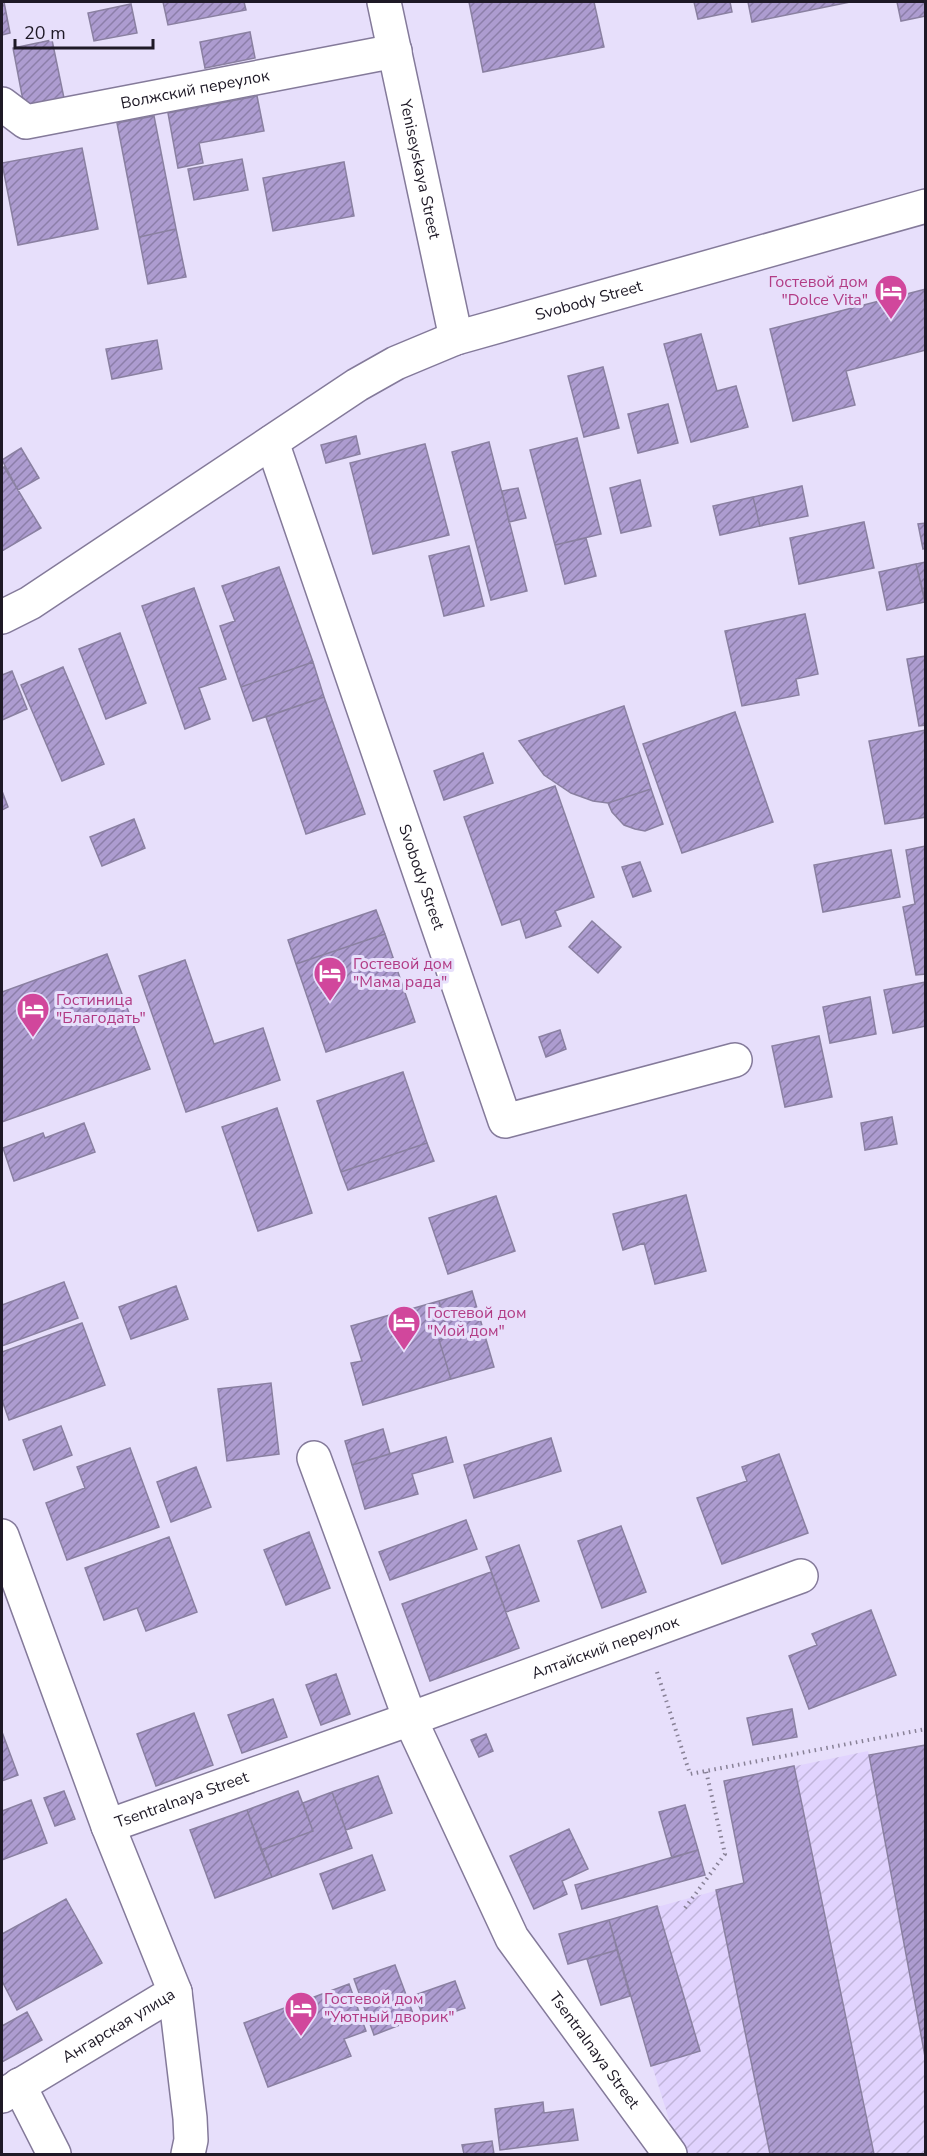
<svg xmlns="http://www.w3.org/2000/svg" width="927" height="2156" font-family="'Nunito Sans',sans-serif">
	<style>
		.industrial { fill: url(#industrial-furrows) }
		.building { fill: url(#building-hatch); stroke: #8a80a1; stroke-width: 1.5 }
		.lines { fill: none; stroke-linecap: round; stroke-linejoin: round }
		.minor-casing { stroke: #847a9a; stroke-width: 36 }
		.path { stroke: #888196; stroke-width: 4; stroke-dasharray: 1.5 4.5; stroke-linecap: butt }
		.minor { stroke: #fff; stroke-width: 33 }
		.labels { text-anchor: middle; dominant-baseline: central; stroke-width: 6; stroke-linejoin: round; paint-order: stroke }
		.street-label { font-size: 16px; fill: #1e1926; stroke: #e7dffb }
		.hotel-label { font-size: 16px; fill: #b23c85; stroke: #e7dffb; text-anchor: start }
	</style>
	<defs>
		<pattern id="industrial-furrows" width="10" height="10" patternUnits="userSpaceOnUse" patternTransform="scale(1.5)"><rect width="10" height="10" fill="#e1d3fe"/><path d="M-1 1l2-2M0 10L10 0M9 11l2-2" fill="none" stroke="#c1b5da"/></pattern>
		<pattern id="building-hatch" width="6" height="6" patternUnits="userSpaceOnUse" patternTransform="scale(1.5)"><rect width="6" height="6" fill="#ad9cd0"/><path d="M-1 1l2-2M0 6l6-6M5 7l2-2" fill="none" stroke="#8c7ea9"/></pattern>
	</defs>
	<rect width="100%" height="100%" fill="#e7dffb"/>
	<path class="industrial" d="M 925,1745 L 925,2154 L 680,2154 L 630,1996 L 601,2005 L 587,1959 L 568,1964 L 559,1934 L 744,1883 L 724,1781 L 868,1751 L 869,1755 Z"/>
	<path class="building" d="M 2,2 L 4,2 L 10,33 L 2,35 Z
		M 163,2 L 244,2 L 246,10 L 168,25 Z
		M 469,2 L 594,2 L 604,47 L 483,72 Z
		M 694,2 L 730,2 L 732,12 L 698,19 Z
		M 748,2 L 850,2 L 752,22 Z
		M 897,2 L 926,2 L 926,16 L 901,21 Z
		M 131,4 L 137,33 L 94,41 L 88,13 Z
		M 250,32 L 255,58 L 205,68 L 200,42 Z
		M 52,40 L 65,103 L 25,111 L 13,48 Z
		M 257,96 L 264,131 L 199,143 L 203,163 L 178,168 L 168,113 Z
		M 154,116 L 176,229 L 139,237 L 117,123 Z
		M 82,148 L 98,229 L 18,245 L 2,163 Z
		M 242,159 L 248,190 L 194,200 L 188,169 Z
		M 344,162 L 354,216 L 273,231 L 263,178 Z
		M 176,229 L 186,277 L 148,284 L 139,237 Z
		M 926,289 L 926,350 L 846,371 L 855,405 L 793,421 L 770,329 Z
		M 701,334 L 717,391 L 736,386 L 748,427 L 691,442 L 664,344 Z
		M 157,340 L 162,369 L 112,379 L 106,349 Z
		M 603,367 L 619,428 L 584,437 L 568,376 Z
		M 668,404 L 678,443 L 638,453 L 628,414 Z
		M 356,436 L 360,454 L 326,463 L 321,445 Z
		M 577,438 L 601,534 L 555,545 L 530,450 Z
		M 489,442 L 527,591 L 491,600 L 452,452 Z
		M 425,444 L 449,535 L 373,554 L 350,463 Z
		M 21,448 L 39,478 L 18,490 L 2,460 Z
		M 4,467 L 41,528 L 2,551 L 2,469 Z
		M 640,480 L 651,526 L 621,533 L 610,488 Z
		M 802,486 L 808,516 L 760,526 L 753,497 Z
		M 518,488 L 526,518 L 509,522 L 502,491 Z
		M 753,497 L 760,526 L 720,535 L 713,506 Z
		M 864,522 L 874,568 L 799,584 L 790,538 Z
		M 926,523 L 926,548 L 923,549 L 918,524 Z
		M 586,538 L 596,576 L 565,584 L 555,545 Z
		M 469,546 L 484,606 L 444,616 L 429,556 Z
		M 926,562 L 926,604 L 916,564 Z
		M 916,564 L 925,602 L 887,610 L 879,572 Z
		M 279,567 L 313,662 L 241,687 L 220,626 L 235,621 L 222,586 Z
		M 194,588 L 226,679 L 199,688 L 210,719 L 185,729 L 142,606 Z
		M 805,614 L 818,674 L 796,679 L 799,695 L 742,706 L 725,631 Z
		M 120,633 L 146,703 L 106,719 L 79,649 Z
		M 926,656 L 926,725 L 919,726 L 907,659 Z
		M 313,662 L 324,697 L 253,721 L 241,687 Z
		M 63,667 L 104,764 L 62,781 L 21,685 Z
		M 12,671 L 27,709 L 2,720 L 2,675 Z
		M 324,697 L 365,814 L 306,834 L 266,717 Z
		M 624,706 L 651,789 L 608,803 L 593,801 L 571,793 L 544,775 L 519,741 Z
		M 735,712 L 773,822 L 682,853 L 643,744 Z
		M 926,730 L 926,817 L 885,824 L 869,741 Z
		M 483,753 L 493,783 L 444,800 L 434,771 Z
		M 555,786 L 594,897 L 555,911 L 561,926 L 526,938 L 520,919 L 502,925 L 464,817 Z
		M 651,789 L 663,824 L 645,831 L 635,829 L 624,825 L 612,812 L 608,803 Z
		M 2,791 L 8,807 L 2,810 Z
		M 134,819 L 145,848 L 102,866 L 90,837 Z
		M 926,846 L 926,974 L 916,975 L 903,907 L 915,904 L 906,850 Z
		M 891,850 L 900,897 L 823,912 L 814,865 Z
		M 640,862 L 651,891 L 633,897 L 622,867 Z
		M 376,910 L 385,934 L 296,964 L 288,940 Z
		M 592,921 L 621,947 L 598,973 L 569,947 Z
		M 385,934 L 415,1022 L 326,1052 L 296,964 Z
		M 107,954 L 150,1069 L 2,1122 L 2,992 Z
		M 185,960 L 214,1044 L 263,1028 L 280,1080 L 186,1112 L 139,976 Z
		M 926,982 L 926,1026 L 893,1033 L 884,990 Z
		M 870,997 L 876,1034 L 830,1043 L 823,1007 Z
		M 560,1030 L 566,1049 L 546,1057 L 539,1037 Z
		M 819,1036 L 832,1097 L 785,1107 L 772,1046 Z
		M 403,1072 L 427,1143 L 341,1172 L 317,1101 Z
		M 277,1108 L 312,1213 L 258,1231 L 222,1127 Z
		M 892,1117 L 897,1144 L 865,1150 L 861,1123 Z
		M 84,1123 L 95,1152 L 14,1181 L 3,1148 L 43,1133 L 45,1138 Z
		M 427,1143 L 434,1161 L 348,1190 L 341,1172 Z
		M 686,1195 L 706,1271 L 655,1284 L 644,1243 L 623,1250 L 613,1214 Z
		M 496,1196 L 515,1251 L 448,1274 L 429,1218 Z
		M 64,1282 L 78,1318 L 2,1346 L 2,1305 Z
		M 176,1286 L 188,1319 L 131,1339 L 119,1307 Z
		M 472,1291 L 494,1367 L 451,1379 L 439,1340 L 449,1336 L 439,1301 Z
		M 439,1301 L 449,1336 L 439,1340 L 451,1379 L 363,1405 L 351,1363 L 362,1361 L 351,1326 Z
		M 82,1323 L 105,1385 L 9,1420 L 2,1400 L 2,1352 Z
		M 271,1383 L 279,1454 L 227,1461 L 218,1389 Z
		M 61,1426 L 72,1455 L 34,1470 L 23,1440 Z
		M 383,1429 L 390,1454 L 352,1465 L 345,1441 Z
		M 446,1437 L 453,1462 L 412,1474 L 418,1494 L 365,1509 L 352,1465 Z
		M 551,1438 L 561,1471 L 474,1498 L 464,1465 Z
		M 130,1448 L 159,1527 L 67,1560 L 46,1503 L 85,1488 L 77,1467 Z
		M 779,1454 L 808,1533 L 722,1564 L 697,1498 L 747,1481 L 742,1467 Z
		M 196,1467 L 211,1507 L 171,1522 L 157,1482 Z
		M 466,1520 L 477,1549 L 390,1580 L 379,1552 Z
		M 621,1526 L 646,1592 L 602,1608 L 578,1541 Z
		M 309,1532 L 330,1588 L 286,1605 L 264,1550 Z
		M 169,1537 L 197,1612 L 146,1631 L 137,1608 L 104,1620 L 85,1568 Z
		M 519,1545 L 539,1601 L 506,1612 L 486,1557 Z
		M 491,1572 L 519,1648 L 430,1681 L 402,1604 Z
		M 871,1610 L 896,1675 L 809,1709 L 789,1656 L 817,1645 L 812,1634 Z
		M 336,1674 L 350,1714 L 321,1725 L 306,1685 Z
		M 273,1699 L 287,1737 L 242,1753 L 228,1715 Z
		M 792,1709 L 797,1737 L 753,1745 L 747,1718 Z
		M 194,1713 L 213,1765 L 156,1786 L 137,1734 Z
		M 2,1732 L 18,1775 L 2,1781 Z
		M 486,1734 L 493,1751 L 479,1757 L 471,1740 Z
		M 926,1745 L 926,2062 L 869,1755 Z
		M 794,1766 L 874,2154 L 770,2154 L 716,1890 L 744,1883 L 724,1781 Z
		M 378,1776 L 392,1813 L 346,1830 L 332,1792 Z
		M 64,1791 L 75,1819 L 55,1826 L 44,1798 Z
		M 298,1791 L 313,1831 L 261,1850 L 247,1810 Z
		M 332,1792 L 352,1848 L 272,1877 L 261,1850 L 313,1831 L 303,1803 Z
		M 31,1800 L 47,1843 L 2,1860 L 2,1811 Z
		M 685,1805 L 698,1850 L 672,1858 L 659,1812 Z
		M 247,1810 L 272,1877 L 215,1898 L 190,1830 Z
		M 569,1829 L 588,1869 L 562,1881 L 567,1894 L 534,1909 L 510,1856 Z
		M 698,1850 L 705,1875 L 582,1909 L 575,1885 Z
		M 372,1855 L 385,1890 L 333,1909 L 320,1874 Z
		M 66,1899 L 102,1963 L 17,2010 L 2,1981 L 2,1934 Z
		M 657,1906 L 700,2051 L 651,2066 L 609,1920 Z
		M 609,1920 L 617,1950 L 568,1964 L 559,1934 Z
		M 617,1950 L 630,1996 L 601,2005 L 587,1959 Z
		M 395,1965 L 415,2019 L 374,2035 L 354,1979 Z
		M 455,1981 L 465,2008 L 425,2022 L 415,1995 Z
		M 349,1984 L 366,2031 L 344,2039 L 351,2056 L 268,2087 L 244,2023 Z
		M 27,2012 L 42,2040 L 2,2062 L 2,2026 Z
		M 543,2102 L 544,2113 L 573,2109 L 578,2140 L 500,2150 L 495,2109 Z
		M 492,2141 L 494,2154 L 464,2154 L 462,2145 Z"/>
	<g class="lines">
		<defs>
			<g id="minor">
				<path id="s1" d="M 384,2 L 456,338"/>
				<path id="s2" d="M 2,104 L 26,122 L 395,51"/>
				<path id="s3" d="M 272,442 L 505,1121 L 735,1060"/>
				<path id="s4" d="M 2,617 L 30,603 L 357,385 L 396,363 L 456,338 L 926,206"/>
				<path id="s5" d="M 314,1458 L 410,1719 L 801,1576"/>
				<path id="s6" d="M 2,1536 L 108,1826 L 410,1719 L 512,1938 L 670,2154"/>
				<path d="M 175,1992 L 190,2118 L 191,2140 L 188,2154"/>
				<path d="M 19,2085 L 54,2154"/>
				<path id="s7" d="M 2,2096 L 175,1992 L 108,1826"/>
			</g>
		</defs>
		<use href="#minor" class="minor-casing"/>
		<path class="path" d="M 657,1672 L 690,1774 L 926,1729
			M 685,1908 L 725,1854 L 706,1771"/>
		<use href="#minor" class="minor"/>
	</g>
	<defs>
		<symbol id="hotel-pin" viewBox="-11 -11 22 30"><path d="M0 17L-7.5 6A9.5 9.5 0 1 1 7.5 6Z" fill="#d1479c" stroke="#e7dffb"/><path d="M-6-4.5h1.5V1H6V5H4.5V3h-9V5H-6ZM-4 0a1.8 1.8 0 1 1 3.6 0ZM.5 0V-2.5h3Q6-2.5 6 0Z" fill="#fff"/></symbol>
	</defs>
	<g fill-rule="evenodd">
		<use href="#hotel-pin" x="872" y="272" width="38" height="52"/>
		<use href="#hotel-pin" x="311" y="954" width="38" height="52"/>
		<use href="#hotel-pin" x="14" y="990" width="38" height="52"/>
		<use href="#hotel-pin" x="385" y="1303" width="38" height="52"/>
		<use href="#hotel-pin" x="282" y="1989" width="38" height="52"/>
	</g>
	<g class="labels">
		<g class="street-label">
			<text stroke="none"><textPath href="#s2" startOffset="202">Волжский переулок</textPath></text>
			<text stroke="none"><textPath href="#s1" startOffset="171">Yeniseyskaya Street</textPath></text>
			<text stroke="none"><textPath href="#s4" startOffset="672">Svobody Street</textPath></text>
			<text stroke="none"><textPath href="#s3" startOffset="460">Svobody Street</textPath></text>
			<text stroke="none"><textPath href="#s5" startOffset="486">Алтайский переулок</textPath></text>
			<text stroke="none"><textPath href="#s6" startOffset="387">Tsentralnaya Street</textPath></text>
			<text stroke="none"><textPath href="#s7" startOffset="136">Ангарская улица</textPath></text>
			<text stroke="none"><textPath href="#s6" startOffset="1010">Tsentralnaya Street</textPath></text>
		</g>
		<g class="hotel-label">
			<text x="868" y="282" text-anchor="end">Гостевой дом<tspan x="868" dy="18">"Dolce Vita"</tspan></text>
			<text x="353" y="964">Гостевой дом<tspan x="353" dy="18">"Мама рада"</tspan></text>
			<text x="56" y="1000">Гостиница<tspan x="56" dy="18">"Благодать"</tspan></text>
			<text x="427" y="1313">Гостевой дом<tspan x="427" dy="18">"Мой дом"</tspan></text>
			<text x="324" y="1999">Гостевой дом<tspan x="324" dy="18">"Уютный дворик"</tspan></text>
		</g>
	</g>
	<rect width="927" height="2156" fill="none" stroke="#1e1926" stroke-width="6"/>
	<path d="M15 39v9h138v-9" fill="none" stroke="#1e1926" stroke-width="3"/>
	<text x="24" y="39" font-size="18" fill="#1e1926" stroke="#e7dffb" stroke-width="4.5" paint-order="stroke">20 m</text>
</svg>
